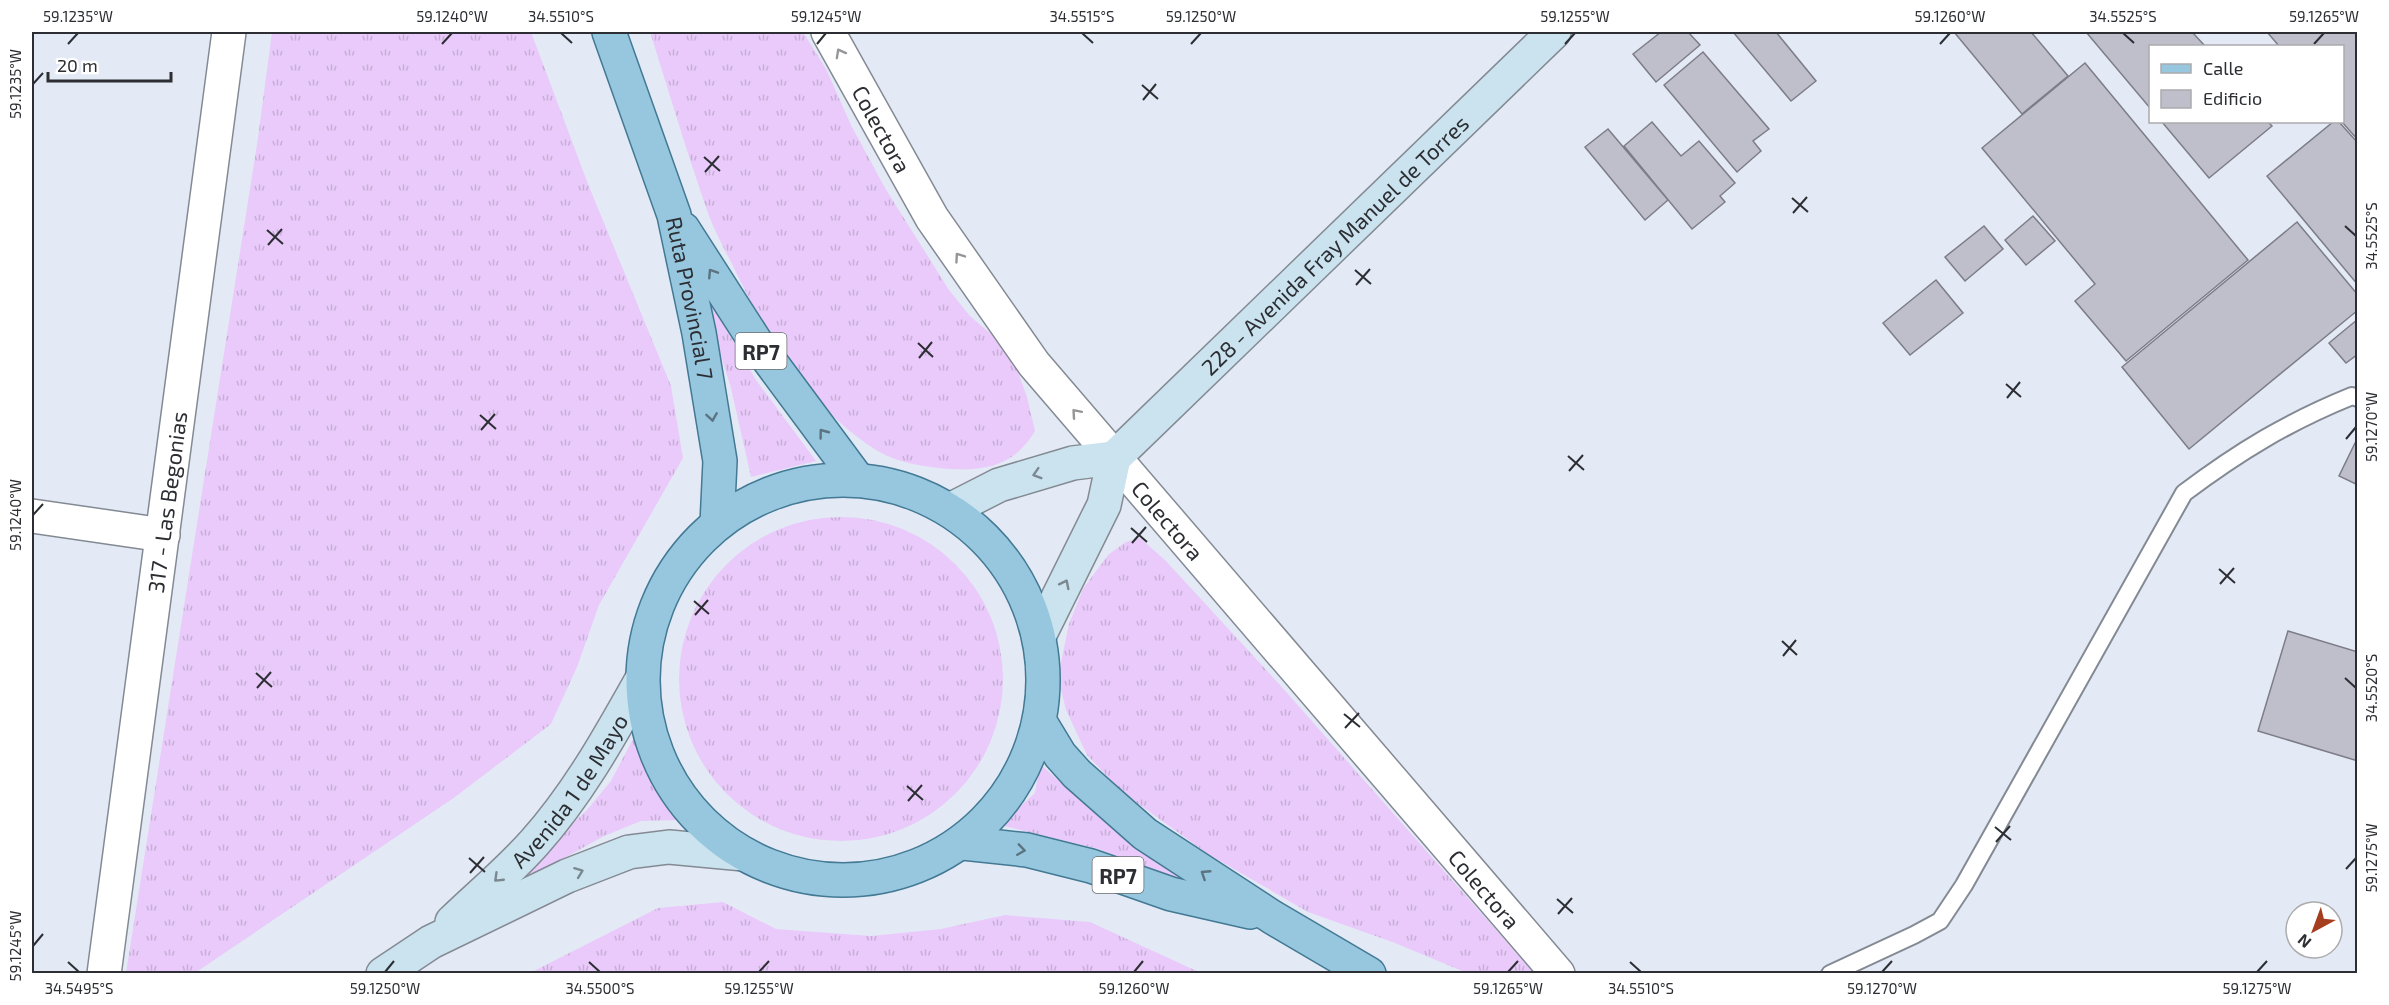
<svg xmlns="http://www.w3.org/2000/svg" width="2389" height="1005" font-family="'Exo 2',sans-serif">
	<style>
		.grass { fill: url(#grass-tufts) }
		.building { fill: #bfbfcb; stroke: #7d7d88; stroke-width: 1.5 }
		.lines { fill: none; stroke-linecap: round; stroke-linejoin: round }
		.service-casing { stroke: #848a94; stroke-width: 20 }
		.minor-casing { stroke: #848a94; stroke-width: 36 }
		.secondary-casing { stroke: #848a94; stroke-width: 36 }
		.primary-casing { stroke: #437994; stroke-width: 36 }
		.service { stroke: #fff; stroke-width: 16 }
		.minor { stroke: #fff; stroke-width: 33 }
		.secondary { stroke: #cae3ee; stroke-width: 33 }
		.primary { stroke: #96c7de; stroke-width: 33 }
		.oneway { stroke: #969699 }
		.oneway2 { stroke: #5c7380 }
		.oneway3 { stroke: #7b8890 }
		.ticks { fill: none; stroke: #2c2e33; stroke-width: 2 }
		.labels { text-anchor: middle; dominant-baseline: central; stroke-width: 5; stroke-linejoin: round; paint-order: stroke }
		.shield { fill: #fff; stroke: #6b6d70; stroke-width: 1.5 }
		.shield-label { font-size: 21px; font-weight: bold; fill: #2c2e33 }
		.street-label { font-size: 22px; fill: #2c2e33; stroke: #fff }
		.neatline { fill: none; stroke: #2c2e33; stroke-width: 2 }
		.ticks-label { font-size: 15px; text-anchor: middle; fill: #2c2e33 }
	</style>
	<defs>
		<pattern id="grass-tufts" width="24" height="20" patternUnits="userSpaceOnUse" patternTransform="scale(1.5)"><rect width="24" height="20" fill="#e9cafa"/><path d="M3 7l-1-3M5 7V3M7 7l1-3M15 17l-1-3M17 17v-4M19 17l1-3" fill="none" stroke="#c8aed7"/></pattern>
	</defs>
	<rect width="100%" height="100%" fill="#e3eaf5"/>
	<path class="grass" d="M 272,32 L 531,32 L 588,184 L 671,386 L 683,458 L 599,605 L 577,667 L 551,724 L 455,797 L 195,973 L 126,973 L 258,138 Z
		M 650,32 L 803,32 L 826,69 L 851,125 L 885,188 L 949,290 L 970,316 L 991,334 L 1015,364 L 1027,397 L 1035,431 C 1015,465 987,471 950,469 C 925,467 897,463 876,450 C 808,407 765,333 731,262 C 723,246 714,230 708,213 C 687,153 669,92 650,32 Z
		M 698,281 L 756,380 L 816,461 L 751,477 L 731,388 Z
		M679 679a162 162 0 1 1 324 0a162 162 0 1 1-324 0Z
		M 1140,538 L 1165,560 L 1280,685 L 1534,973 L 1467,973 L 1395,943 L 1308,912 L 1208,854 L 1122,792 L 1087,755 L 1066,710 L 1058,677 L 1069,624 L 1083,589 L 1108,555 L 1126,542 Z
		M 634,737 L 657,776 L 680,820 L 641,821 L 604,836 L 493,898 L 586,811 L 611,781 Z
		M 1040,764 L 1109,826 L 1224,902 L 1099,849 L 1000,825 L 1035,793 Z
		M 723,902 L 776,929 L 871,936 L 941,929 L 1005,915 L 1090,922 L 1201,973 L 530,973 L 658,908 Z"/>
	<path class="building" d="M 1661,32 L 1688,32 L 1700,45 L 1656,82 L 1633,54 Z
		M 1733,32 L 1776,32 L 1816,81 L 1791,101 Z
		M 1954,32 L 2031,32 L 2068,76 L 2022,114 Z
		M 2086,32 L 2192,32 L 2205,46 L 2150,46 L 2150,108 Z
		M 2267,32 L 2358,32 L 2358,140 L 2342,122 L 2342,46 L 2279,46 Z
		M 1703,52 L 1769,129 L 1753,141 L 1761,151 L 1737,172 L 1664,85 Z
		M 2085,63 L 2248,260 L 2126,361 L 2075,301 L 2095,284 L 1982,148 Z
		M 1652,122 L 1681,156 L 1699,141 L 1735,183 L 1720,196 L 1725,202 L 1692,229 L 1624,146 Z
		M 2162,122 L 2268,122 L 2272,126 L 2209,178 Z
		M 2333,122 L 2339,122 L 2358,143 L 2358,285 L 2267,176 Z
		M 1608,129 L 1668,200 L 1645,220 L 1585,147 Z
		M 2033,216 L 2055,241 L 2026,265 L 2005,240 Z
		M 2297,222 L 2358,295 L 2358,310 L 2189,449 L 2122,367 Z
		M 1984,226 L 2003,249 L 1965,281 L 1945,257 Z
		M 1936,280 L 1963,313 L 1910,355 L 1883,323 Z
		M 2358,319 L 2358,354 L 2346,363 L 2329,343 Z
		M 2355,443 L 2358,445 L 2358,485 L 2339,476 Z
		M 2288,631 L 2358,652 L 2358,761 L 2258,731 Z"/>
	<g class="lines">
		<defs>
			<path id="service" d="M 1830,974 L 1914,935 L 1940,921 L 1964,885 L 2184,493 C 2240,451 2288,422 2352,396 L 2358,398"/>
			<g id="minor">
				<path id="s1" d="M 828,32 L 932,218 L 1034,364 L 1558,974"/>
				<path d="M 32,516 L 163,535"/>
				<path id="s2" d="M 104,974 L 229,32"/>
			</g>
			<g id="secondary">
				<path d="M 950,510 L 999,485 L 1073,463 L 1114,458"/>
				<path id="s3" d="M 1039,636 L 1104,505 L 1114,458 L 1554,32"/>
				<path id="s4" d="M 452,922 C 479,896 509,871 534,843 C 578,794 610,736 642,679"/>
				<path d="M 383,974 L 431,942 L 567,876 L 629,852 L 669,847 L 744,854"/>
			</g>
			<g id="primary">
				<path id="s5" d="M 609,32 L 674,215 L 699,333 L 720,461 L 717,524"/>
				<path d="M 683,229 L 755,341 L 858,480"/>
				<circle cx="843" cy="680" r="200"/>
				<path d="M 1040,722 L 1060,755 L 1077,774 L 1145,834 L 1272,917 L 1369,974"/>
				<path d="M 963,843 L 1027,850 L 1091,866 L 1171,894 L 1250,912"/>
			</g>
		</defs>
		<use href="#service" class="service-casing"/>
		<use href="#minor" class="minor-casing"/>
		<use href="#secondary" class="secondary-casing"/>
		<use href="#primary" class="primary-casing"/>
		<use href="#service" class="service"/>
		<use href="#minor" class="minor"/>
		<use href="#secondary" class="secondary"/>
		<use href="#primary" class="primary"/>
	</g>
	<defs><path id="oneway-chevron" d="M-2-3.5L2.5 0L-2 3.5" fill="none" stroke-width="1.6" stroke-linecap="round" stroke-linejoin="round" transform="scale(1.5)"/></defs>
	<g class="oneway">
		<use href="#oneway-chevron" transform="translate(840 53) rotate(-119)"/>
		<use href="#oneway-chevron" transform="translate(959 257) rotate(-125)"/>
		<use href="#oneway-chevron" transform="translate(1076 413) rotate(-131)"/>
	</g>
	<g class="oneway2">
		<use href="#oneway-chevron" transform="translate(712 273) rotate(-123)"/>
		<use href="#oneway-chevron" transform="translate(712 417) rotate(81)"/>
		<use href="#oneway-chevron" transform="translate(823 433) rotate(-127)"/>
		<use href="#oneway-chevron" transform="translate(1021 850) rotate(8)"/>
		<use href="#oneway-chevron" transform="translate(1205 874) rotate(-147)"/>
	</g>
	<g class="oneway3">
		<use href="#oneway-chevron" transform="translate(1037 474) rotate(163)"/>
		<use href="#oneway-chevron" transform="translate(1065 584) rotate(-63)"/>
		<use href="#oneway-chevron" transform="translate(579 872) rotate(-21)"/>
		<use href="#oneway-chevron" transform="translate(498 878) rotate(136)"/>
	</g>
	<path class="ticks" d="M 561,33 L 572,43M 1082,33 L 1093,43M 2123,33 L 2134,43M 68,44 L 78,33M 442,44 L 452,33M 817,44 L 826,33M 1191,44 L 1201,33M 1565,44 L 1575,33M 1940,44 L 1950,33M 2314,44 L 2324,33M 33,84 L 43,73M 1142,85 L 1158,99M 1143,100 L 1156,84M 704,157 L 720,171M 705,172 L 719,156M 1792,198 L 1808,212M 1793,213 L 1807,197M 2345,226 L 2356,236M 267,230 L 283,244M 268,245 L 282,229M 1355,270 L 1371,284M 1356,285 L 1370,269M 918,343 L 933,357M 919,358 L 932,342M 2006,384 L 2021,397M 2007,398 L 2020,382M 480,415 L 496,429M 481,430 L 495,414M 2346,439 L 2356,427M 1568,456 L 1584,470M 1569,471 L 1583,455M 33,515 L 43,504M 1131,528 L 1147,542M 1132,543 L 1146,527M 2219,569 L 2235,583M 2220,584 L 2234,568M 694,601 L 709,614M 695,615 L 708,600M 1782,641 L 1797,655M 1783,656 L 1796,640M 256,673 L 272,687M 2345,678 L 2356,688M 257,688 L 271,672M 1344,714 L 1360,727M 1345,728 L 1359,713M 907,786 L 923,800M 908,801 L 922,785M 1995,827 L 2011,840M 1996,842 L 2010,826M 469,858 L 485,872M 2346,869 L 2356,858M 470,873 L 484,857M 1557,899 L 1573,913M 1558,914 L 1572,898M 33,946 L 43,934M 68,962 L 79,972M 589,962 L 600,972M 1630,962 L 1641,972M 385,972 L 394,961M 759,972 L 769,961M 1134,972 L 1143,961M 1508,972 L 1518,961M 1882,972 L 1892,961M 2257,972 L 2267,961"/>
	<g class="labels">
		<g class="shield">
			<rect x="735.5" y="333" width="51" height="36" rx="4.5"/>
			<rect x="1092.5" y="857" width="51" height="36" rx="4.5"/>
		</g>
		<g class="shield-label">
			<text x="761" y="351">RP7</text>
			<text x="1118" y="875">RP7</text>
		</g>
		<g class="street-label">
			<text stroke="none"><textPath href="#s1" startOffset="111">Colectora</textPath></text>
			<text stroke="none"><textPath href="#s3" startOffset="501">228 - Avenida Fray Manuel de Torres</textPath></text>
			<text stroke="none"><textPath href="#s5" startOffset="279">Ruta Provincial 7</textPath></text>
			<text stroke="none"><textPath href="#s2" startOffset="476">317 - Las Begonias</textPath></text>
			<text stroke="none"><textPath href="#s1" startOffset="597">Colectora</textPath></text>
			<text stroke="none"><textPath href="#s4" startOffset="177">Avenida 1 de Mayo</textPath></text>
			<text stroke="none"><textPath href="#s1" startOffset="1083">Colectora</textPath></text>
		</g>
	</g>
	<rect width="2389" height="1005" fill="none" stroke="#ffffff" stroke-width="66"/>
	<rect x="2149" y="45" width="195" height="78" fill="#ffffff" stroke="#ababad" stroke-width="1.5"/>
	<rect x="2161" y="64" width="30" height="9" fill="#96c7de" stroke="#ababad" stroke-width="1.5"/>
	<text x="2203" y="75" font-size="18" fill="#2c2e33">Calle</text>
	<rect x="2161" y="90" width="30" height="18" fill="#bfbfcb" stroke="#ababad" stroke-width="1.5"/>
	<text x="2203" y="105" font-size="18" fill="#2c2e33">Edificio</text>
	<g transform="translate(2314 930) rotate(221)"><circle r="28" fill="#ffffff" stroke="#ababad" stroke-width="1.5"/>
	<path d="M0-4.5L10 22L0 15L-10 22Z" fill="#a53e1f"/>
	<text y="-9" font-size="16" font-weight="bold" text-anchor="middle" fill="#2c2e33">N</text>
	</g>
	<path d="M48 72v9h123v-9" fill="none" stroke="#2c2e33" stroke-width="3"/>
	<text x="57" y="72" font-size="18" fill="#2c2e33" stroke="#ffffff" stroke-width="4.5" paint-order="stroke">20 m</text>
	<rect x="33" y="33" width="2323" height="939" class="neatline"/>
	<g class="ticks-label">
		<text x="78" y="22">59.1235°W</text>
		<text x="452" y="22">59.1240°W</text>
		<text x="561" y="22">34.5510°S</text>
		<text x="826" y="22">59.1245°W</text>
		<text x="1082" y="22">34.5515°S</text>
		<text x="1201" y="22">59.1250°W</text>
		<text x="1575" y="22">59.1255°W</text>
		<text x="1950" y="22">59.1260°W</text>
		<text x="2123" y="22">34.5525°S</text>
		<text x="2324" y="22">59.1265°W</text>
		<text transform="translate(16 84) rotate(-90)" y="5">59.1235°W</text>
		<text transform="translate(2372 236) rotate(-90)" y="5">34.5525°S</text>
		<text transform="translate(2372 427) rotate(-90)" y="5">59.1270°W</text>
		<text transform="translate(16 515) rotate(-90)" y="5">59.1240°W</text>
		<text transform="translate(2372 688) rotate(-90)" y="5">34.5520°S</text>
		<text transform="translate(2372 858) rotate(-90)" y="5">59.1275°W</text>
		<text transform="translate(16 946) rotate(-90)" y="5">59.1245°W</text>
		<text x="79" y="994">34.5495°S</text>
		<text x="385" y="994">59.1250°W</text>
		<text x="600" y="994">34.5500°S</text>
		<text x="759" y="994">59.1255°W</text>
		<text x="1134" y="994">59.1260°W</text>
		<text x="1508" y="994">59.1265°W</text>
		<text x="1641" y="994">34.5510°S</text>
		<text x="1882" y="994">59.1270°W</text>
		<text x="2257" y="994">59.1275°W</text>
	</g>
</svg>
